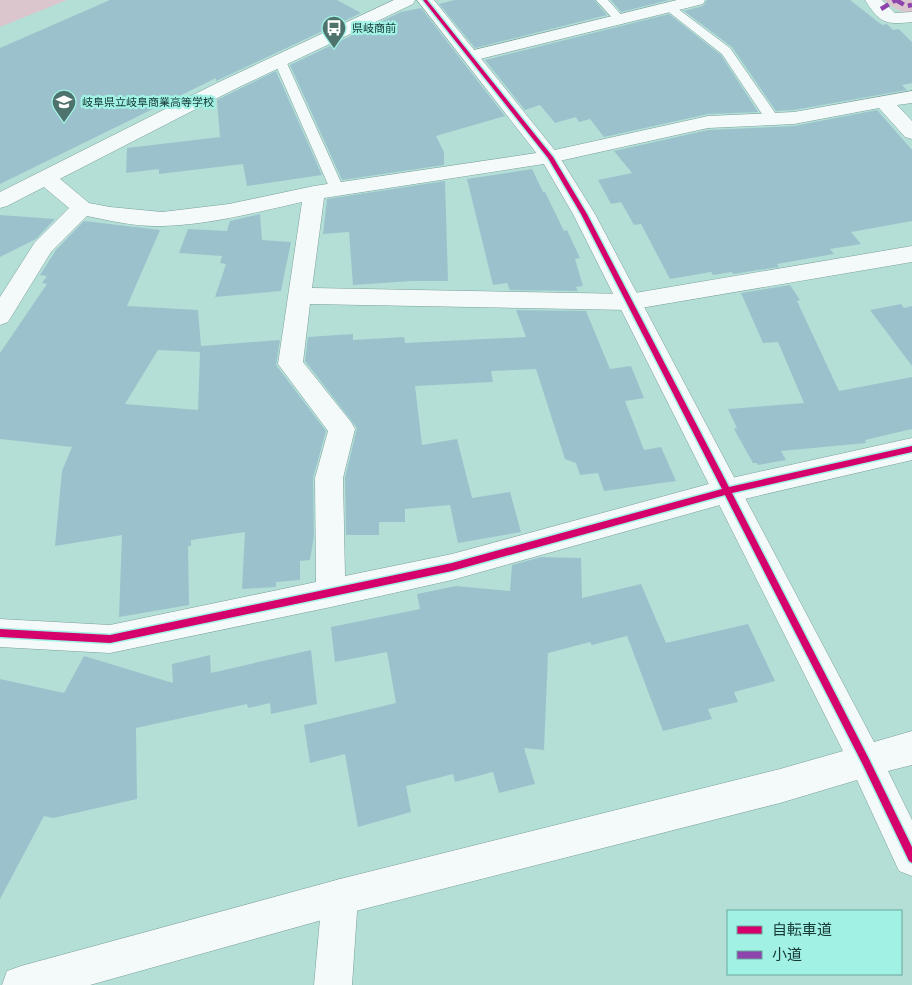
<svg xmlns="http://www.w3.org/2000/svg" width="912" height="985" font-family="Arial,'Noto Sans JP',sans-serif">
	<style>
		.green { fill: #dac6cc }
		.building { fill: #9bc2cc; fill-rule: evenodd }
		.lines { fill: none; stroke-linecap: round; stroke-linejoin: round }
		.lane-casing { stroke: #7c9f9a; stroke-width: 1 }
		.street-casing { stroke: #7c9f9a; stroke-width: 1 }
		.secondary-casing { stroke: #7c9f9a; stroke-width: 1 }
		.lane { fill: #f4faf9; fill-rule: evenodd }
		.street { fill: #f4faf9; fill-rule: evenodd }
		.secondary { fill: #f4faf9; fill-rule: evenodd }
		.quiet { stroke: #8e44ad; stroke-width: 4.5; stroke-dasharray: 9 4.5; stroke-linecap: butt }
		.cycleway-casing { stroke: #a1f1e4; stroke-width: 3 }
		.cycleway { fill: #d6006c; fill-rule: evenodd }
		.labels { text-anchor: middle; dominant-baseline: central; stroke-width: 4.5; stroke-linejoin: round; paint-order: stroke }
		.far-poi-label { font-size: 11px; fill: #173934; stroke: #a1f1e4; text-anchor: start }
	</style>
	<rect width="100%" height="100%" fill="#b3dfd7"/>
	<path class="green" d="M 0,0 L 67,0 L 0,27 Z
		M 884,0 L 912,0 L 912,12 C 899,13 893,8 884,0 Z"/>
	<path class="building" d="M 110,0 L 337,0 L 361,13 L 216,81 L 216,78 L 0,184 L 0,48 Z
		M 455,0 L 594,0 L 607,15 L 475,48 L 439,4 Z
		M 611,0 L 669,0 L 621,12 Z
		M 707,0 L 850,0 L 882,25 L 887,24 L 893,30 L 899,29 L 912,42 L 912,83 L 902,85 L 907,90 L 794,110 L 776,111 L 732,47 L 684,11 L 703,6 Z
		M 421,8 L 505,116 L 436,136 L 444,152 L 444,165 L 342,180 L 290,65 L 401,12 Z
		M 669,14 L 721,55 L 758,112 L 708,114 L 604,137 L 590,119 L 579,122 L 576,117 L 555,123 L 540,105 L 525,110 L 485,60 Z
		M 276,71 L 322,175 L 247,186 L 243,164 L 159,174 L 159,169 L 126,173 L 127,148 L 220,137 L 217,100 Z
		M 877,110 L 912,150 L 912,221 L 851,232 L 861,244 L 830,249 L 834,254 L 777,264 L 779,267 L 733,274 L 732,272 L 713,275 L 711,272 L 670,279 L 641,224 L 634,225 L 621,202 L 611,204 L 598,180 L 632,173 L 614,151 L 708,130 L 794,126 Z
		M 532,169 L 543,192 L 545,192 L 564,231 L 567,230 L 580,258 L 575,259 L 583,286 L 576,287 L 578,291 L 510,290 L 507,283 L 493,285 L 467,179 Z
		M 445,181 L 448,281 L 412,281 L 353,285 L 349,232 L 323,234 L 327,199 Z
		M 260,214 L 262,240 L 291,242 L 281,291 L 215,297 L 226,264 L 220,263 L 222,256 L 179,253 L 188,229 L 227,231 L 230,221 Z
		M 0,215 L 55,219 L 36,239 L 0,257 Z
		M 84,221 L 160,230 L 127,306 L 198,310 L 201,346 L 280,340 L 276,365 L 326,431 L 313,478 L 314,536 L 310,560 L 300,561 L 300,580 L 276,582 L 276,587 L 242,589 L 245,532 L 191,540 L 191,546 L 188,546 L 189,605 L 119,617 L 122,535 L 55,546 L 62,471 L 72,447 L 0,439 L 0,353 L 47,284 L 42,283 L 47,276 L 40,275 L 56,250 ZM 158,350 L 200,352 L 198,410 L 125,404 Z
		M 790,285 L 800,300 L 797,301 L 839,391 L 912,377 L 912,429 L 865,440 L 866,443 L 781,451 L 786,460 L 758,465 L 757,463 L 753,463 L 734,429 L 737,428 L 728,409 L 804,403 L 778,342 L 763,343 L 741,293 Z
		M 901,304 L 904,308 L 912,306 L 912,366 L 870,310 Z
		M 516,310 L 586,311 L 610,369 L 631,366 L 644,398 L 625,401 L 644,450 L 661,447 L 676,481 L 604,491 L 598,473 L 580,475 L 576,463 L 565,459 L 536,369 L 491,371 L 493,382 L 415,386 L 422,445 L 457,439 L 472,498 L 510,492 L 521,532 L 458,543 L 450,505 L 405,509 L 405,522 L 379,522 L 379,535 L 346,535 L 345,478 L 357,428 L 305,361 L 308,337 L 353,334 L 353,340 L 404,337 L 405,343 L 526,337 Z
		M 541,557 L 581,558 L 582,598 L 641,584 L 666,643 L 748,624 L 775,681 L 734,692 L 738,702 L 708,709 L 712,719 L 663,731 L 627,636 L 592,645 L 590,642 L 548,653 L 544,750 L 524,748 L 535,784 L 499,793 L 493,772 L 455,782 L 453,774 L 406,786 L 411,812 L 358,827 L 345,754 L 310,763 L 304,725 L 396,703 L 387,652 L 335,662 L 331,627 L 420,609 L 417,594 L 456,586 L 510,591 L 512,565 Z
		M 311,650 L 317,704 L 271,714 L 270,703 L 248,708 L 247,704 L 136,728 L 137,799 L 53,818 L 44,816 L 0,899 L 0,679 L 64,693 L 84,656 L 173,683 L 172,664 L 210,655 L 211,673 Z"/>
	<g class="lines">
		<defs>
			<path id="lane" d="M 596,0 L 608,0 L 624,18 L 626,20 L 624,22 L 616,22 Z
				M 669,4 L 673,5 L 730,48 L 780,120 L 778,123 L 768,123 L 722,54 L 665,9 L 663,7 L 665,5 Z
				M 280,57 L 286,61 L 344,189 L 342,192 L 332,192 L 330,189 L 274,61 Z"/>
			<path id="street" d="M 677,0 L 705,0 L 703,4 L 472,61 L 466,60 L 463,56 L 466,52 Z
				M 865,0 L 882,0 L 895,13 L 912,12 L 912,22 C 885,25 880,23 865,0 Z
				M 912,91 L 912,103 L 897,105 L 912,121 L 912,139 L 905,137 L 879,108 L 794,124 L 708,128 L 550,163 L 324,198 L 312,288 L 629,294 L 912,246 L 912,262 L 629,310 L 310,304 L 303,362 L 351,422 L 355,429 L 343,478 L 345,576 L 452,554 L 727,479 L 912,438 L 912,460 L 727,503 L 452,580 L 331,607 L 110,653 L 0,647 L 0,619 L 110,625 L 316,582 L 315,478 L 328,431 L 278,364 L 302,202 C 257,212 209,225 162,226 C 138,227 111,221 87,216 L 51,252 L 8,322 L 0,325 L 0,297 L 35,242 L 69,208 L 39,183 L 36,178 L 39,173 L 46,172 L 53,173 L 89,203 L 110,207 L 162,212 L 229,204 L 314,186 L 550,151 L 708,116 L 794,112 Z
				M 340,879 L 353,884 L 358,897 L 352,985 L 314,985 L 322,897 L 327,884 Z"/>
			<path id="secondary" d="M 394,0 L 415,0 L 413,4 L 233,90 L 7,206 L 0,208 L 0,192 L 219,82 Z
				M 417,0 L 434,0 L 557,153 L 595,214 L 874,742 L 912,731 L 912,765 L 888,771 L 912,820 L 912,876 L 899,871 L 857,780 L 780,803 L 340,915 L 90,985 L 2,985 L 7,971 L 21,966 L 340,879 L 780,769 L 843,751 L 573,214 L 541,159 Z"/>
		</defs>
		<use href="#lane" class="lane-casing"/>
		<use href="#street" class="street-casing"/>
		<use href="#secondary" class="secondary-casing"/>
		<use href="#lane" class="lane"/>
		<use href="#street" class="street"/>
		<use href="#secondary" class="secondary"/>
		<path class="quiet" d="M 896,0 L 906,6 L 912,5
			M 881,9 L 896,0"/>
		<defs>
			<path id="cycleway" d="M 423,0 L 427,0 L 553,157 L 587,214 L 729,487 L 912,446 L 912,452 L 732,493 L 869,759 L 912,847 L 912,863 L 909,861 L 863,765 L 725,495 L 452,571 L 110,643 L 0,637 L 0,629 L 110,635 L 452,563 L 722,489 L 581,214 L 548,158 Z"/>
		</defs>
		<use href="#cycleway" class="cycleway-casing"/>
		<use href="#cycleway" class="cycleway"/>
	</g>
	<defs>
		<symbol id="bus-pin" viewBox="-11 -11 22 30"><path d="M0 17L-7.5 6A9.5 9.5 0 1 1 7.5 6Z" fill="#4e736d" stroke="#a1f1e4"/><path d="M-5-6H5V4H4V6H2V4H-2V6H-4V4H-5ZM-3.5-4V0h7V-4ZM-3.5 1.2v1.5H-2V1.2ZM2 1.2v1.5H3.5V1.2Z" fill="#fff"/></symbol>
		<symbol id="school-pin" viewBox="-11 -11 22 30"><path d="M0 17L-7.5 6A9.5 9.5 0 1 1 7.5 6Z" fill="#4e736d" stroke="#a1f1e4"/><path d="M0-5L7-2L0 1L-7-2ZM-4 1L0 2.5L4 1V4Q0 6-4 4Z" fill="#fff"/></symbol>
	</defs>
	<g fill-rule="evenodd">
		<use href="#bus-pin" x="320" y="14" width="28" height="38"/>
		<use href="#school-pin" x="50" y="88" width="28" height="38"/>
	</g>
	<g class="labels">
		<g class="far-poi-label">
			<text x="352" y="28">県岐商前</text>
			<text x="82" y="102">岐阜県立岐阜商業高等学校</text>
		</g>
	</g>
	<rect x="727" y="910" width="175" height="65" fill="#a1f1e4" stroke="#6aa79e"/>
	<rect x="737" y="926" width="25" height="8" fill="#d6006c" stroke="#6aa79e"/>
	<text x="772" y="935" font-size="15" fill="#173934">自転車道</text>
	<rect x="737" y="951" width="25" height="8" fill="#8e44ad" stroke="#6aa79e"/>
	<text x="772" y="960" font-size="15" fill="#173934">小道</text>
</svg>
